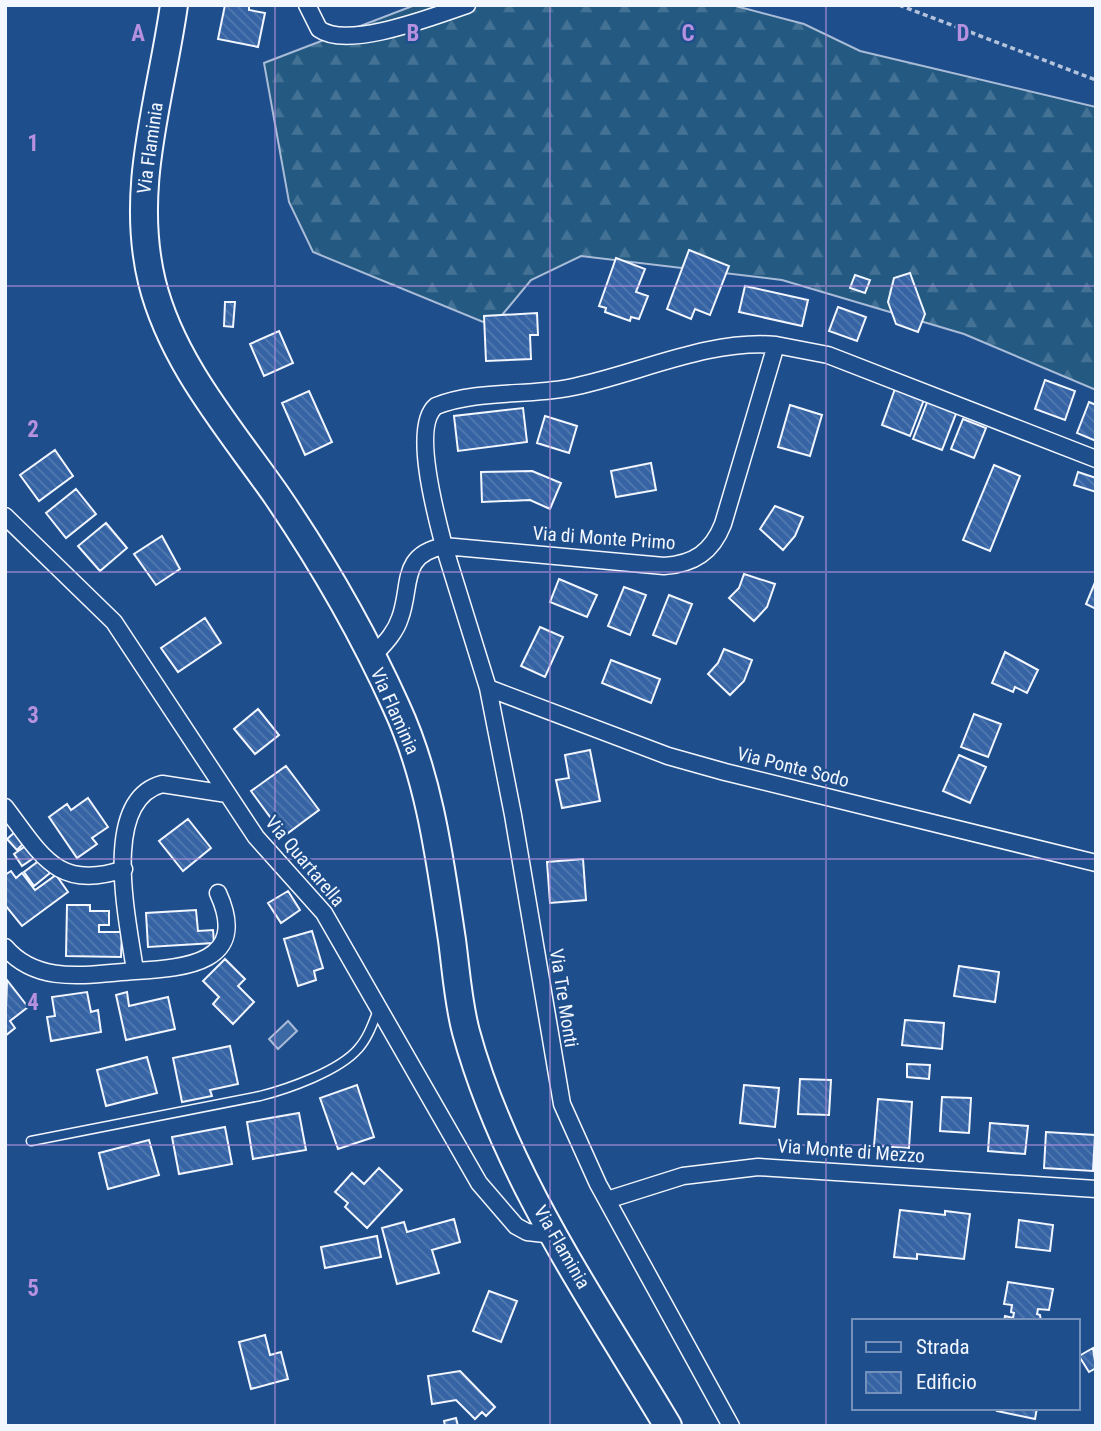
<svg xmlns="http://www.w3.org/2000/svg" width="1101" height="1431" font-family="'Roboto Condensed',sans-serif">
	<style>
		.forest { fill: url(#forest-firs); stroke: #a8bbd7; stroke-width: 2 }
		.water { fill: #3b69a3; stroke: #a8bbd7; stroke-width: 2 }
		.building { fill: url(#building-back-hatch); stroke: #f2f6ff; stroke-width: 2 }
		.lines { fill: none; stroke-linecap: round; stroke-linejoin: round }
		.service-casing { stroke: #f2f6ff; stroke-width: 11 }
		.minor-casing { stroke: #f2f6ff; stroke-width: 19 }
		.primary-casing { stroke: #f2f6ff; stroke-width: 30 }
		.path { stroke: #b3c4dc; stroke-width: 3.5; stroke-dasharray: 5 3.5; stroke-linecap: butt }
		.service { stroke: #1f4e8c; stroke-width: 8 }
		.minor { stroke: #1f4e8c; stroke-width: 16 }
		.primary { stroke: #1f4e8c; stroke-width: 26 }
		.grid { fill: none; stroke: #b691df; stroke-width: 2; stroke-opacity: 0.55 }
		.labels { text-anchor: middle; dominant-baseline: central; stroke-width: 5; stroke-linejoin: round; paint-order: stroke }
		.street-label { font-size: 19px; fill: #f2f6ff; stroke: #1f4e8c }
		.grid-label { font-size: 23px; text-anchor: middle; font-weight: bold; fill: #b691df; stroke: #1f4e8c; stroke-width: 5; stroke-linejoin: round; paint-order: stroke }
	</style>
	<defs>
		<pattern id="forest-firs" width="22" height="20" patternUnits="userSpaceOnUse" patternTransform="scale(1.75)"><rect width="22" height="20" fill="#245a82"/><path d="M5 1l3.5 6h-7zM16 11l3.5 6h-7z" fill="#447295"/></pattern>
		<pattern id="building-back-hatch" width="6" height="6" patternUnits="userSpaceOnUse" patternTransform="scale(1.75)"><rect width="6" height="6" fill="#3563a3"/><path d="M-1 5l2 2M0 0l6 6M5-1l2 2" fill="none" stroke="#537ab1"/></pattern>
	</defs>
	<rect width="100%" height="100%" fill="#1f4e8c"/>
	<path class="forest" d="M 415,5 L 732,5 L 804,24 L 860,51 L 1096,107 L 1096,390 L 964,334 L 782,280 L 581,256 L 531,280 L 493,326 L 313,252 L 289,202 L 264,63 Z"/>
	<path class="water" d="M 288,1021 L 297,1031 L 278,1049 L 269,1039 Z"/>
	<path class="building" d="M 225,5 L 249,5 L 249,10 L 265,13 L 258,47 L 218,39 Z
		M 689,250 L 729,266 L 710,315 L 695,309 L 691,319 L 667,309 Z
		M 616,258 L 645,269 L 636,292 L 648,296 L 639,319 L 631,317 L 630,321 L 605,312 L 606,308 L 599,306 Z
		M 910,273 L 925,314 L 918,332 L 896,324 L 888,302 L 894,278 Z
		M 855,275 L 870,280 L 865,293 L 850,288 Z
		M 745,286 L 808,300 L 802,326 L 739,312 Z
		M 225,302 L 235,302 L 233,327 L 224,326 Z
		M 838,307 L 866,317 L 857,341 L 829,331 Z
		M 537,313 L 538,335 L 530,335 L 531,359 L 486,361 L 484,316 Z
		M 279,331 L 293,363 L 264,376 L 250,344 Z
		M 1045,380 L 1075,391 L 1065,420 L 1035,409 Z
		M 896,386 L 925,397 L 910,436 L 882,425 Z
		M 309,391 L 332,442 L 305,455 L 282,403 Z
		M 928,400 L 957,411 L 942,450 L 913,439 Z
		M 1089,402 L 1096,405 L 1096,441 L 1077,433 Z
		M 790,405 L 822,415 L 810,456 L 778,447 Z
		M 523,408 L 527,442 L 458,451 L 454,416 Z
		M 545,416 L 577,426 L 569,453 L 537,443 Z
		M 963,419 L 986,428 L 974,458 L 951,449 Z
		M 55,450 L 73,476 L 39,501 L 20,475 Z
		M 651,463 L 656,490 L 616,497 L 611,471 Z
		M 994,465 L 1020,476 L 990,551 L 963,540 Z
		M 532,471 L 561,483 L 550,509 L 530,500 L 482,502 L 481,472 Z
		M 1078,472 L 1096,478 L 1096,492 L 1074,485 Z
		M 76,489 L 96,514 L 66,538 L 46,513 Z
		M 775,506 L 803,517 L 795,536 L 783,550 L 760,529 Z
		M 106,523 L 127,548 L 100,571 L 78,546 Z
		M 162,536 L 180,569 L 156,585 L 134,554 Z
		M 744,574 L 775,584 L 767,607 L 754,621 L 729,598 L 739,588 Z
		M 559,579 L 597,595 L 587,617 L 550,602 Z
		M 1096,580 L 1096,609 L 1086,604 Z
		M 624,587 L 646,595 L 630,635 L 608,626 Z
		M 669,595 L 692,604 L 676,644 L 653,635 Z
		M 205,618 L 221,643 L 178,672 L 161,648 Z
		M 540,627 L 563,637 L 545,677 L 521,666 Z
		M 724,649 L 752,660 L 744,681 L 730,695 L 708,674 L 718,663 Z
		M 1005,652 L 1038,670 L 1027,693 L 1015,687 L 1013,692 L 992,683 Z
		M 611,660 L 660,679 L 651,703 L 602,683 Z
		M 258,709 L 279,735 L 255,754 L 234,729 Z
		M 974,714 L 1001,724 L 988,757 L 961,747 Z
		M 590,750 L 600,801 L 562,808 L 556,780 L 569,778 L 565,755 Z
		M 959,755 L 986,767 L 970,803 L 943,791 Z
		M 286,766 L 319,810 L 284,836 L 251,791 Z
		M 88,798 L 108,827 L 92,838 L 97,844 L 77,858 L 49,817 L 67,804 L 71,810 Z
		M 188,819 L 211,848 L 183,871 L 159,841 Z
		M 16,831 L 25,842 L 17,850 L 7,839 Z
		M 27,845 L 35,857 L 22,866 L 14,854 Z
		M 583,859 L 586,900 L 550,903 L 547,862 Z
		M 40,860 L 50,873 L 34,886 L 24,872 Z
		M 11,871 L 16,878 L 22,873 L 35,890 L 56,875 L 68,892 L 22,926 L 5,905 L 5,875 Z
		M 288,891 L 300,910 L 281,923 L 268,903 Z
		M 67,905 L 90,905 L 90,911 L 109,911 L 109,925 L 99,925 L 99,932 L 122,932 L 121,957 L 66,956 Z
		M 196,910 L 198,931 L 213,930 L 214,943 L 148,947 L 146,913 Z
		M 312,931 L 323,968 L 314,971 L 316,980 L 298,986 L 284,939 Z
		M 225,959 L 245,979 L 238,986 L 254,1002 L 233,1024 L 213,1004 L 219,997 L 203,981 Z
		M 959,966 L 999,972 L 995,1002 L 954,996 Z
		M 7,980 L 28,1007 L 10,1021 L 15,1028 L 5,1036 Z
		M 87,992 L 91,1012 L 98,1010 L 101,1032 L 51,1041 L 47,1017 L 55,1016 L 52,997 Z
		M 127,992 L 129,1006 L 168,997 L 175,1029 L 126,1040 L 116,995 Z
		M 905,1020 L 944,1023 L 942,1049 L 902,1045 Z
		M 230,1046 L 238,1084 L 210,1090 L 212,1096 L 182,1102 L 173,1058 Z
		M 147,1057 L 157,1093 L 106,1106 L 97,1070 Z
		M 907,1064 L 930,1065 L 929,1079 L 907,1077 Z
		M 800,1079 L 831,1080 L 829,1115 L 798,1114 Z
		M 357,1085 L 374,1137 L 338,1149 L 320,1098 Z
		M 744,1085 L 779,1088 L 775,1127 L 740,1123 Z
		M 942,1097 L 971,1098 L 969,1133 L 940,1131 Z
		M 878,1099 L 912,1102 L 909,1148 L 874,1146 Z
		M 299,1113 L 306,1150 L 253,1159 L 247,1122 Z
		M 990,1123 L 1028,1126 L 1025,1154 L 988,1151 Z
		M 225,1127 L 232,1164 L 179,1174 L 172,1137 Z
		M 1046,1132 L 1095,1135 L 1093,1171 L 1044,1168 Z
		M 149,1140 L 159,1175 L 108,1189 L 99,1153 Z
		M 379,1168 L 402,1190 L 367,1228 L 345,1207 L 348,1203 L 335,1192 L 352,1173 L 364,1184 Z
		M 900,1210 L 945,1215 L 945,1211 L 970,1214 L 964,1259 L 917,1254 L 917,1259 L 894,1257 Z
		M 454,1219 L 460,1242 L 432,1250 L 439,1273 L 397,1284 L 382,1228 L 404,1222 L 407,1232 Z
		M 1019,1220 L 1053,1225 L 1050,1251 L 1016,1247 Z
		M 377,1236 L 381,1257 L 325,1268 L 321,1247 Z
		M 1008,1282 L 1053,1289 L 1049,1310 L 1038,1309 L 1037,1314 L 1040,1315 L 1041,1321 L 1004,1321 L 1005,1316 L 1013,1318 L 1014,1313 L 1011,1312 L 1012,1305 L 1004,1304 Z
		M 489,1291 L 517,1301 L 501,1342 L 473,1331 Z
		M 265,1335 L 270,1355 L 281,1352 L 288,1379 L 251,1389 L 239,1342 Z
		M 1093,1348 L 1096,1368 L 1089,1372 L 1079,1356 Z
		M 460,1371 L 495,1407 L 486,1416 L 482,1412 L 475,1419 L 456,1400 L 432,1404 L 428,1376 Z
		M 998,1408 L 1037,1408 L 1035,1419 L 997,1411 Z
		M 456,1418 L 458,1426 L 445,1426 L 444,1421 Z"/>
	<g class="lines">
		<defs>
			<path id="service" d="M 31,1141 L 260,1096 C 288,1089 339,1071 358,1049 C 368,1038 373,1023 378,1010"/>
			<path id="minor" d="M 307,5 L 319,29 C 348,50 434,16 467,5
				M 776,345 C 706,339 636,375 568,388 C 526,396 476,390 436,406 C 411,426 437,519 444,546 L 664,566 C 694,564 712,552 723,524 L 776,345 L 828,355 L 1096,459
				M 5,516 L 114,622 L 256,837 L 324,913 L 479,1183 L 516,1226 L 527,1232 L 554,1235
				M 371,658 C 383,645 395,634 400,618 C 412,586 399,555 444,546 L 488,688 L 513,815 L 562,1104 L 598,1184 L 731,1426
				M 488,688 L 668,756 L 725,772 L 1096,863
				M 5,807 C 41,854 57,892 124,869
				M 5,947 C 38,986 89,974 135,971 C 129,925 99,801 162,784 L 227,794
				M 135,971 C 186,968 250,963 218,893
				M 607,1200 L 683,1176 L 758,1167 L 1096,1189"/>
			<path id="primary" d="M 174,5 C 161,98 129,188 152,282 C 172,363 231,430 277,496 C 322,562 363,633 396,706 C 430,779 440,861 452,940 C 456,970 458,1002 466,1032 C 505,1175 593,1300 668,1426"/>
		</defs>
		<use href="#service" class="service-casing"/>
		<use href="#minor" class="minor-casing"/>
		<use href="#primary" class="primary-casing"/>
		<path class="path" d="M 899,5 L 1096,80"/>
		<use href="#service" class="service"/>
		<use href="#minor" class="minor"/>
		<use href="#primary" class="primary"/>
	</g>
	<path class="grid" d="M 275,5 L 275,1426M 550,5 L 550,1426M 826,5 L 826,1426M 5,286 L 1096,286M 5,572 L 1096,572M 5,859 L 1096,859M 5,1145 L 1096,1145"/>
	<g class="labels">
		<g class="street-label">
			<text transform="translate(150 148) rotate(-82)">Via Flaminia</text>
			<text transform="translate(604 538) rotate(4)">Via di Monte Primo</text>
			<text transform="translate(395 711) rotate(66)">Via Flaminia</text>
			<text transform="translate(793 767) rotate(14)">Via Ponte Sodo</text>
			<text transform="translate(305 861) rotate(50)">Via Quartarella</text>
			<text transform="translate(564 998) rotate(81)">Via Tre Monti</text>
			<text transform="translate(851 1151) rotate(4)">Via Monte di Mezzo</text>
			<text transform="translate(562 1247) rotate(60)">Via Flaminia</text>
		</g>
	</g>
	<g class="grid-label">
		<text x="138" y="41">A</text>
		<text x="413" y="41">B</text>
		<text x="688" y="41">C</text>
		<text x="963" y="41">D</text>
		<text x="33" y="151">1</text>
		<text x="33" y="437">2</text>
		<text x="33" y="723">3</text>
		<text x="33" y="1010">4</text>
		<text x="33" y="1296">5</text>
	</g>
	<rect width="1101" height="1431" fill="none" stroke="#f2f6ff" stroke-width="14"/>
	<rect x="852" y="1319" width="228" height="91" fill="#1f4e8c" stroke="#7391ba" stroke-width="2"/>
	<rect x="866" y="1342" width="35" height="10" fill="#1f4e8c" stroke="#7391ba" stroke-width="2"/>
	<text x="916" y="1354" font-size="21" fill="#f2f6ff">Strada</text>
	<rect x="866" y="1372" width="35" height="21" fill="url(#building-back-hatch)" stroke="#7391ba" stroke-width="2"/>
	<text x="916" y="1389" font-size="21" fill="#f2f6ff">Edificio</text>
</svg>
